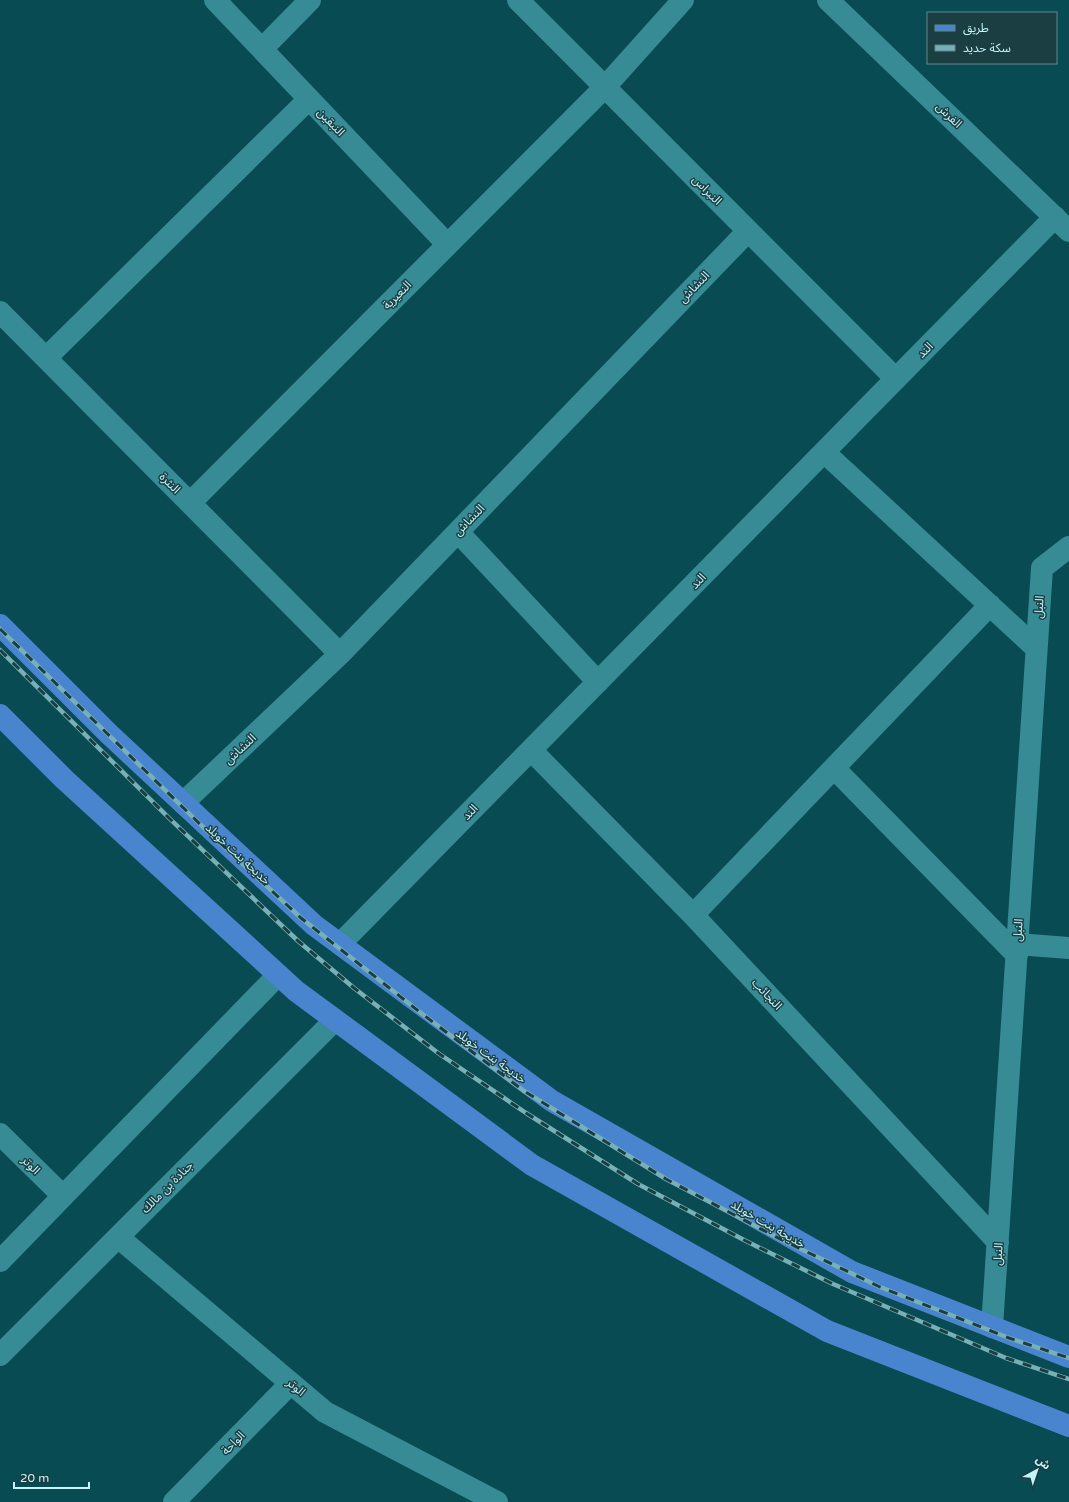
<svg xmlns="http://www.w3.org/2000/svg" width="1069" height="1502" font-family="'Varela Round','Noto Sans Arabic',sans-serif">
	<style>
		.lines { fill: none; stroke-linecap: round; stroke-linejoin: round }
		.minor { stroke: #368b95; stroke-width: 22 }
		.major { stroke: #4984ce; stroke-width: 22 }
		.rail-casing { stroke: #78b0b7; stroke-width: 4.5 }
		.rail { stroke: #1b3e42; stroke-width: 3; stroke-dasharray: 9; stroke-linecap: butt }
		.labels { text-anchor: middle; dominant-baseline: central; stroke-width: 3; stroke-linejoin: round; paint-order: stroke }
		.street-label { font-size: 12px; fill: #c3f5fb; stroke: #1b3e42 }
	</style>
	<rect width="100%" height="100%" fill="#094b52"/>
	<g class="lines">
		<path class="minor" d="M 215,0 L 447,244
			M 518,0 L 896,379
			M 828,0 L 1069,231
			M 262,49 L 310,0
			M 0,312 L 340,654
			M 46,358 L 309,99
			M 824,452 L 1036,648
			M 190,503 L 605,87 L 683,0
			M 458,532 L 598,682
			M 531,750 L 693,915 L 998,1242
			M 834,768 L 1017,955
			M 183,803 L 340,654 L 748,231
			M 693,915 L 990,605
			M 340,944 L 1055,217
			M 1017,944 L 1069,948
			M 0,1134 L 63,1196
			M 118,1237 L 325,1412 L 497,1502
			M 0,1261 L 278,975
			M 992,1327 L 1042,568 L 1069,547
			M 0,1355 L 335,1020
			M 174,1502 L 291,1383"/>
		<path class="major" d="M 0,625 L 109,734 L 314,925 L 552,1101 L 852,1272 L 1069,1357
			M 0,715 L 64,779 L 296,991 L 532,1165 L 827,1331 L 1069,1426"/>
		<defs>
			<path id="rail" d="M 0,629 L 203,827 L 301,918 L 421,1013 L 524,1091 L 666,1179 L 782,1240 L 880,1287 L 1009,1338 L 1069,1358
				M 0,650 L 170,819 L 298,941 L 354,988 L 438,1053 L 526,1113 L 638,1184 L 744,1240 L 833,1284 L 1006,1358 L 1069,1379"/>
		</defs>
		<use href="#rail" class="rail-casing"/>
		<use href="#rail" class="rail"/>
	</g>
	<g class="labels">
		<g class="street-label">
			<text transform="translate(949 115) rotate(44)">الفرش</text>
			<text transform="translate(331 122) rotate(46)">النبقين</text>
			<text transform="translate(707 190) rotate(45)">النبراس</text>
			<text transform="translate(694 287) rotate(-46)">النشاش</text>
			<text transform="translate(397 295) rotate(-45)">النعيرية</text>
			<text transform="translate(925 350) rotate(-45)">الند</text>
			<text transform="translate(170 483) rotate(45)">النثرة</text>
			<text transform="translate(469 520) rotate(-46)">النشاش</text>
			<text transform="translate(698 581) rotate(-46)">الند</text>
			<text transform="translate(1039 607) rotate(-86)">النبل</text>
			<text transform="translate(240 749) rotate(-43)">النشاش</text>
			<text transform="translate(470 812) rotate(-46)">الند</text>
			<text transform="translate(238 854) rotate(43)">خديجة بنت خويلد</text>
			<text transform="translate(1018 930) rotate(-86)">النبل</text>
			<text transform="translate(767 994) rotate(47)">النجائب</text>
			<text transform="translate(491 1056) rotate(36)">خديجة بنت خويلد</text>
			<text transform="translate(31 1165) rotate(45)">الوتر</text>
			<text transform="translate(167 1187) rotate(-45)">جنادة بن مالك</text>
			<text transform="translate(768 1224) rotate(30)">خديجة بنت خويلد</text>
			<text transform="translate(998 1254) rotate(-86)">النبل</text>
			<text transform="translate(296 1387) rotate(40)">الوتر</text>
			<text transform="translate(233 1443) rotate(-45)">الواحة</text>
		</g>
	</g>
	<rect x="927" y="12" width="130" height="52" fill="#1b3e42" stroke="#5e878c"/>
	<rect x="935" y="25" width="20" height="6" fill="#4984ce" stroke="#5e878c"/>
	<text x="963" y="32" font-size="12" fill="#c3f5fb">طريق</text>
	<rect x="935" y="45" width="20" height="6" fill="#78b0b7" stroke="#5e878c"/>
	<text x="963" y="52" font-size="12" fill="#c3f5fb">سكة حديد</text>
	<g transform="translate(1037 1470) rotate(40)" stroke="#1b3e42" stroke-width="3" paint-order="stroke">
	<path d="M0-3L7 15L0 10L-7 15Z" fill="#c3f5fb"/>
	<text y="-6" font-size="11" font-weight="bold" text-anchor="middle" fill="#c3f5fb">ش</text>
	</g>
	<path d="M14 1482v6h75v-6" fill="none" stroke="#c3f5fb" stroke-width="2"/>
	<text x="20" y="1482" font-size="12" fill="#c3f5fb" stroke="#1b3e42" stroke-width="3" paint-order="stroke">20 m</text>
</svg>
